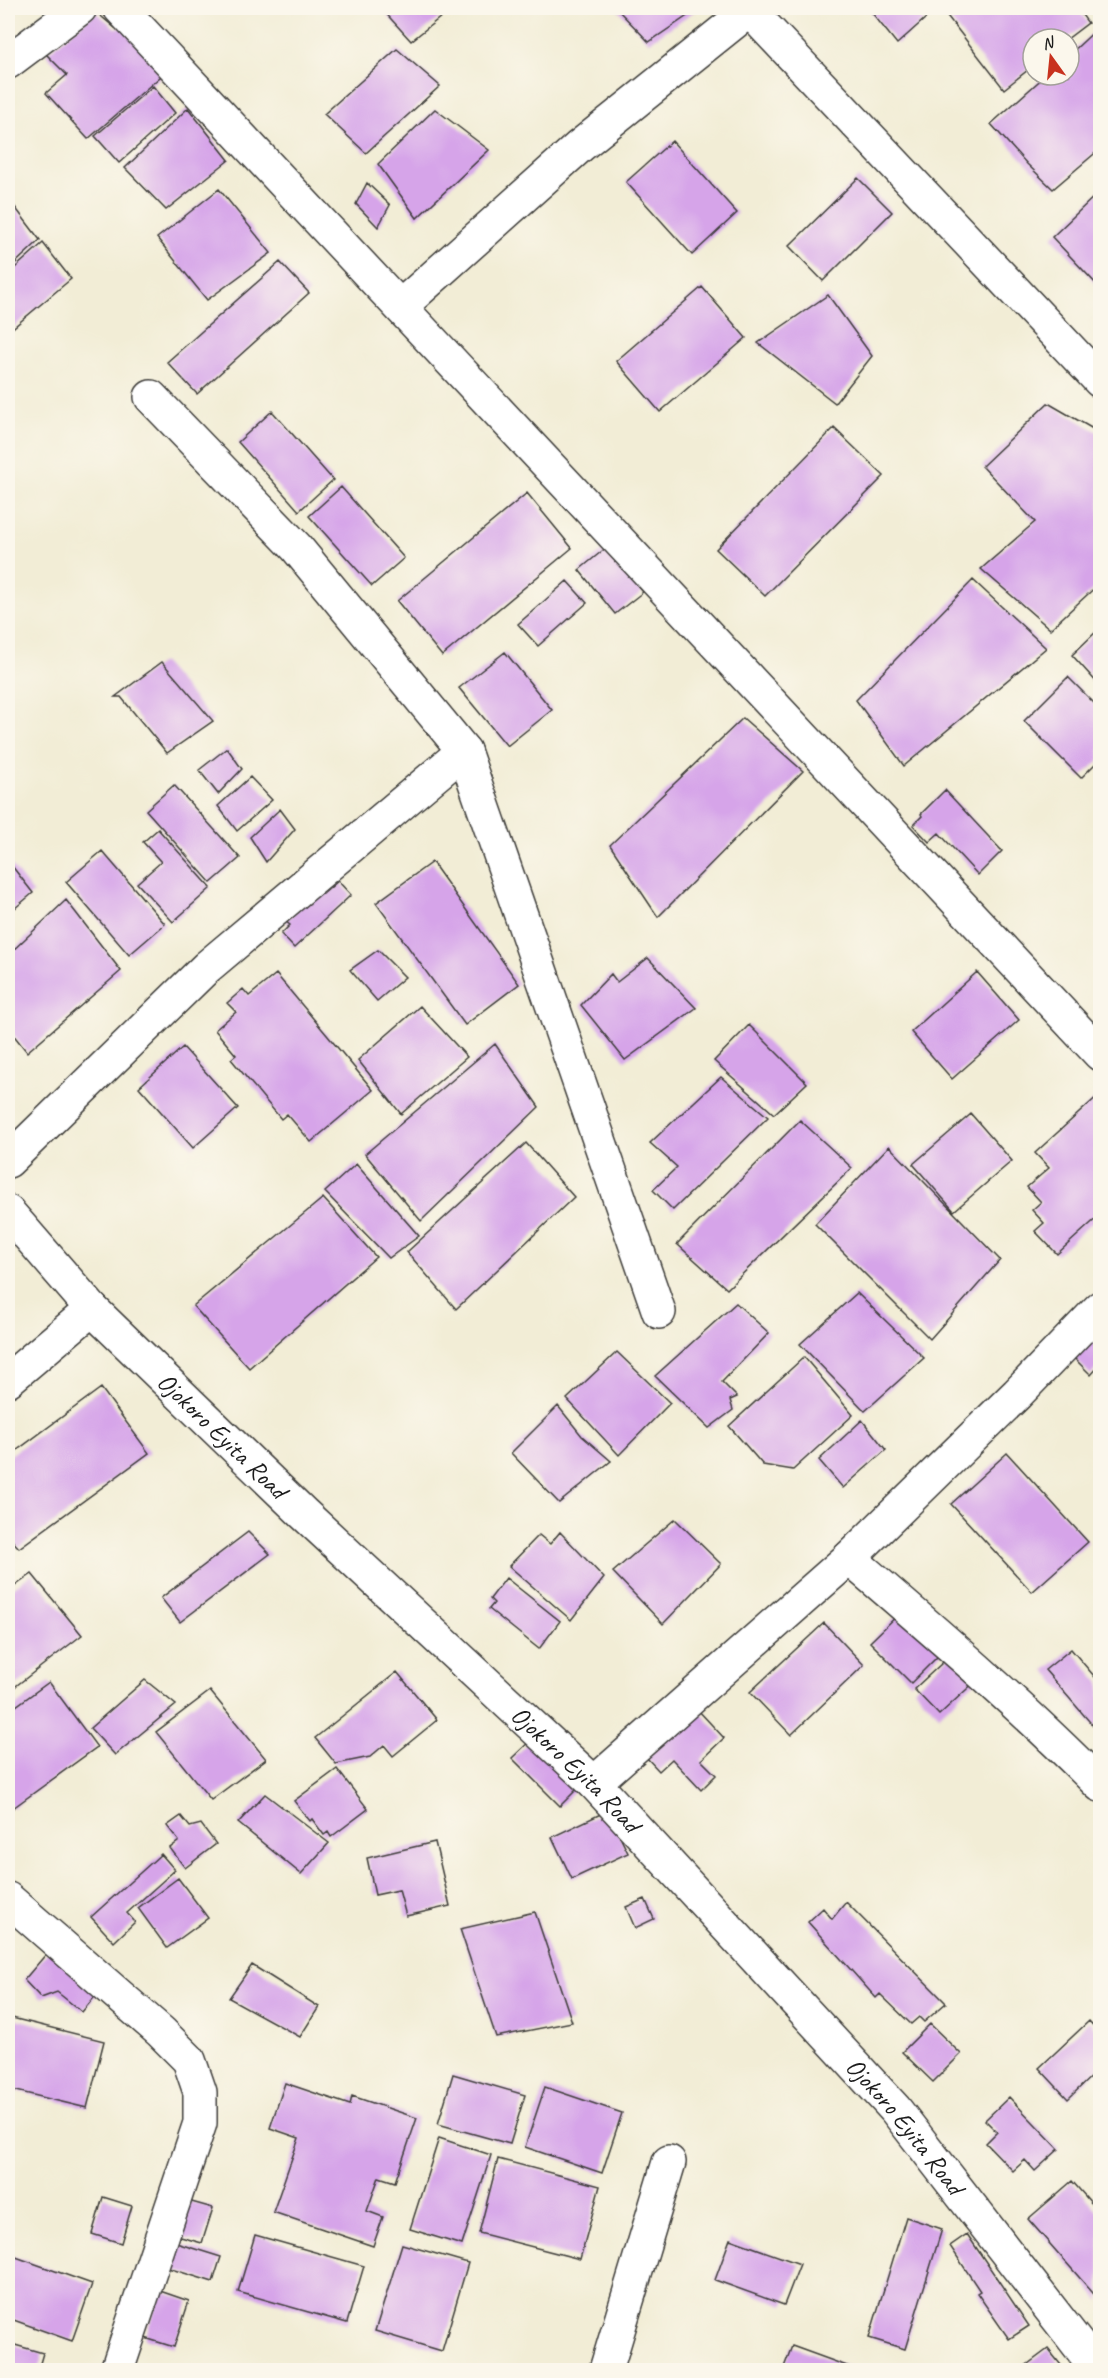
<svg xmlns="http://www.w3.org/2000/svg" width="1108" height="2378" font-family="Caveat,sans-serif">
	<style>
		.building { fill: #d6a4e9 }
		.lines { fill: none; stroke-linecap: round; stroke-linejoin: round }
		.street-casing { stroke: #3c3b38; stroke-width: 36 }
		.street { stroke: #fff; stroke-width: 33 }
		.labels { text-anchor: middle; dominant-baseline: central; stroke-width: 4.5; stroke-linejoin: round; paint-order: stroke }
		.street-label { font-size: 26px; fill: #1c1c1c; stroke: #fbf7ec }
	</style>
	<rect width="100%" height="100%" fill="#fbf7ec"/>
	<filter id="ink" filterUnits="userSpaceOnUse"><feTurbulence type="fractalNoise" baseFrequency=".0167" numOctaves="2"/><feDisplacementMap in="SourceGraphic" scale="12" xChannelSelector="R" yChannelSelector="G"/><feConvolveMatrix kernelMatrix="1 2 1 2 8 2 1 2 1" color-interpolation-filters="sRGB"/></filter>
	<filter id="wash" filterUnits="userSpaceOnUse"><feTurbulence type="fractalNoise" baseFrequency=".008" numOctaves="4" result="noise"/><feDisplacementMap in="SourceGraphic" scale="24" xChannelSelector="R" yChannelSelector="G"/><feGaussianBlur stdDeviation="1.35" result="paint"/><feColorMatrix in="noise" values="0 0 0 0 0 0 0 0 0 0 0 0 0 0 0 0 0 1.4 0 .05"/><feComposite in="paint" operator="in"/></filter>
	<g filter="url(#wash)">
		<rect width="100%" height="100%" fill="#f2edd6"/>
		<g id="blocks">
			<path class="building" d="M 381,8 L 452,8 L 411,41 Z
				M 616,8 L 699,8 L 649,42 Z
				M 868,8 L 937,8 L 897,44 Z
				M 941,8 L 1077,8 L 1088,23 L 1067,39 L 1033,39 L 1033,66 L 1004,89 Z
				M 96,12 L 115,28 L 123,27 L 167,71 L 88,139 L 46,93 L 67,75 L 46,54 Z
				M 1100,26 L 1100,149 L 1053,189 L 1027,164 L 991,124 L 1046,75 L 1069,75 L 1069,55 Z
				M 397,49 L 440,86 L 366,153 L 324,114 Z
				M 153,86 L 175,113 L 119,163 L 95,136 Z
				M 188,108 L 229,160 L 166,210 L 125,168 Z
				M 435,109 L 489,150 L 417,218 L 378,164 Z
				M 672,141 L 737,213 L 692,255 L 626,182 Z
				M 858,178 L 892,212 L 823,281 L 789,246 Z
				M 367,183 L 390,205 L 378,227 L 356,204 Z
				M 219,189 L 271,253 L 207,300 L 157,238 Z
				M 1100,191 L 1100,288 L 1052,237 Z
				M 8,198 L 40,240 L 8,270 Z
				M 43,243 L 71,279 L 9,331 L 8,329 L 8,274 Z
				M 280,262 L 309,293 L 197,394 L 167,362 Z
				M 702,287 L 746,338 L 660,412 L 616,361 Z
				M 828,295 L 872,356 L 835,403 L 758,343 Z
				M 1048,403 L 1100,433 L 1100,583 L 1050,629 L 981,569 L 1035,522 L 982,466 Z
				M 272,411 L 333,480 L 299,511 L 238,442 Z
				M 834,428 L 884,476 L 765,596 L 716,549 Z
				M 341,487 L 404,558 L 372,586 L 309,516 Z
				M 527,493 L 572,548 L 442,656 L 397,601 Z
				M 607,547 L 643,592 L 615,614 L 579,570 Z
				M 973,580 L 1046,648 L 904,766 L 856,700 Z
				M 567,581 L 587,603 L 538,646 L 518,624 Z
				M 1100,628 L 1100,686 L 1072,655 Z
				M 505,652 L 552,710 L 507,746 L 459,688 Z
				M 162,662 L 213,721 L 167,753 L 121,697 L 115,697 Z
				M 1068,677 L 1100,709 L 1100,759 L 1081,778 L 1024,721 Z
				M 743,718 L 803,771 L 658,917 L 610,845 Z
				M 227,748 L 242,769 L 218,794 L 199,770 Z
				M 250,777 L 272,800 L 237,831 L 218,806 Z
				M 174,785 L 240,858 L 211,883 L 146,810 Z
				M 945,790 L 1002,851 L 978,875 L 939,833 L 929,842 L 913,825 L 922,816 L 921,814 Z
				M 280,809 L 295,829 L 266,862 L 250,837 Z
				M 158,829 L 211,888 L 173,922 L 137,883 L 161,862 L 143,842 Z
				M 102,851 L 165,924 L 129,955 L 66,882 Z
				M 8,861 L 33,893 L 8,914 Z
				M 432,862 L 519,984 L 465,1025 L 376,903 Z
				M 338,881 L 351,895 L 294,948 L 281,934 L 290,925 L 285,921 L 319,890 L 323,894 Z
				M 66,900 L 121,971 L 27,1052 L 8,1028 L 8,955 Z
				M 378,950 L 405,977 L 377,1001 L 350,970 Z
				M 648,958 L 696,1008 L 625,1060 L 581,1005 L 611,974 L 617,982 Z
				M 977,972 L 1019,1020 L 952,1079 L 911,1032 Z
				M 276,974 L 373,1090 L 311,1142 L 287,1114 L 281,1119 L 231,1059 L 236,1055 L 215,1030 L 236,1012 L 227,1003 L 243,989 L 249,996 Z
				M 420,1006 L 467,1057 L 401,1114 L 358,1060 Z
				M 749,1025 L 807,1083 L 774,1114 L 714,1061 Z
				M 495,1044 L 539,1107 L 421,1221 L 365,1154 Z
				M 183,1047 L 238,1108 L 193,1148 L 139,1087 Z
				M 721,1077 L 768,1117 L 673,1210 L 653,1190 L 677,1167 L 650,1143 Z
				M 1100,1094 L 1100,1215 L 1057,1254 L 1035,1231 L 1044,1223 L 1032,1210 L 1041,1202 L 1027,1187 L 1049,1168 L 1035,1153 Z
				M 971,1114 L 1012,1161 L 954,1211 L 913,1164 Z
				M 800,1120 L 852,1168 L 727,1289 L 677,1244 Z
				M 526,1143 L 574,1197 L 456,1309 L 407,1252 Z
				M 889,1146 L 1000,1260 L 930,1339 L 815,1224 Z
				M 356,1164 L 419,1236 L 389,1258 L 325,1192 Z
				M 323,1198 L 376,1257 L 249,1368 L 193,1306 Z
				M 857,1293 L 924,1358 L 865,1411 L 800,1344 Z
				M 736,1303 L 769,1333 L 722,1382 L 737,1397 L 730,1400 L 733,1410 L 709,1428 L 655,1376 Z
				M 1100,1330 L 1100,1365 L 1091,1375 L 1071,1355 Z
				M 617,1352 L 670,1403 L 619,1455 L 567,1399 Z
				M 804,1357 L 853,1415 L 793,1470 L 763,1465 L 729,1426 Z
				M 101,1388 L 149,1453 L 19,1548 L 8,1536 L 8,1457 Z
				M 558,1406 L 582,1436 L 611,1461 L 559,1503 L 511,1453 Z
				M 862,1420 L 886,1450 L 843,1488 L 819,1460 Z
				M 1007,1453 L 1088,1542 L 1032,1592 L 951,1504 Z
				M 675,1519 L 721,1564 L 663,1624 L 613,1572 Z
				M 248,1532 L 270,1554 L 180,1622 L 161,1598 Z
				M 560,1532 L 604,1578 L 571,1620 L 509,1566 L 539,1535 L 550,1544 Z
				M 32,1574 L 82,1635 L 8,1692 L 8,1591 Z
				M 506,1578 L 560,1621 L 539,1649 L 489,1609 L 494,1603 L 490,1599 Z
				M 907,1606 L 948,1646 L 911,1683 L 870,1642 Z
				M 824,1623 L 864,1665 L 791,1735 L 750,1692 Z
				M 1071,1649 L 1100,1683 L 1100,1723 L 1095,1728 L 1045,1670 Z
				M 955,1651 L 980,1677 L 939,1715 L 914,1689 Z
				M 397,1672 L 437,1720 L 393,1756 L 384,1745 L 370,1757 L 336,1764 L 315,1738 Z
				M 145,1680 L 176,1705 L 115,1755 L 90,1728 Z
				M 49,1682 L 97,1747 L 13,1808 L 8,1800 L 8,1712 Z
				M 210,1691 L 266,1759 L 211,1800 L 156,1732 Z
				M 697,1709 L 724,1738 L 701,1760 L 716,1775 L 701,1790 L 672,1759 L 659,1771 L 646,1757 Z
				M 530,1741 L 578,1788 L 560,1806 L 512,1758 Z
				M 337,1769 L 368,1809 L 331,1837 L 328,1832 L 324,1835 L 312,1819 L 310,1821 L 294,1801 Z
				M 265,1794 L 329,1843 L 301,1874 L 238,1823 Z
				M 607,1811 L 628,1853 L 572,1879 L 552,1837 Z
				M 181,1816 L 190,1827 L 201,1824 L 216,1844 L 185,1868 L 170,1848 L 179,1841 L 167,1826 Z
				M 435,1842 L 450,1906 L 406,1916 L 399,1890 L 375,1895 L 367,1858 Z
				M 161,1854 L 175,1870 L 127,1913 L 135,1922 L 114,1942 L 91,1917 Z
				M 178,1878 L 208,1918 L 167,1948 L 138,1908 Z
				M 645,1899 L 654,1919 L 635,1928 L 626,1907 Z
				M 846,1902 L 946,2003 L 924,2022 L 919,2017 L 911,2024 L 880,1994 L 876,1998 L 808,1922 L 823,1908 L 832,1919 Z
				M 535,1912 L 572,2022 L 496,2037 L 460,1929 Z
				M 53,1946 L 103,1987 L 82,2012 L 57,1992 L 41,1998 L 24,1980 Z
				M 252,1965 L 319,2007 L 300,2037 L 229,1998 Z
				M 8,2017 L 104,2041 L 87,2108 L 8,2089 Z
				M 1089,2021 L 1100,2033 L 1100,2068 L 1068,2099 L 1039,2068 Z
				M 930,2024 L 961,2054 L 933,2082 L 902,2052 Z
				M 453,2074 L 525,2095 L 510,2144 L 438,2124 Z
				M 285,2083 L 350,2105 L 352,2096 L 417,2118 L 395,2182 L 379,2177 L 367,2211 L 383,2217 L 373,2246 L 273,2212 L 299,2138 L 270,2128 Z
				M 545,2087 L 622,2113 L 602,2173 L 525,2147 Z
				M 1009,2097 L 1059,2149 L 1035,2171 L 1025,2160 L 1013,2171 L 986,2143 L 997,2132 L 985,2120 Z
				M 439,2138 L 491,2155 L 462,2245 L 410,2229 Z
				M 498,2159 L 600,2186 L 580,2259 L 479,2233 Z
				M 1072,2181 L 1100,2213 L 1100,2301 L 1028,2219 Z
				M 103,2197 L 132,2206 L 121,2243 L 92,2234 Z
				M 188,2201 L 213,2208 L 202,2243 L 177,2236 Z
				M 906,2217 L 942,2229 L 905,2349 L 869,2338 Z
				M 967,2234 L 1029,2326 L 1009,2339 L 977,2293 L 980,2291 L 950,2246 Z
				M 255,2235 L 364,2266 L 347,2323 L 238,2292 Z
				M 730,2239 L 800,2264 L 784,2305 L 715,2280 Z
				M 176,2243 L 221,2257 L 213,2282 L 168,2268 Z
				M 402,2244 L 468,2263 L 442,2351 L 375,2331 Z
				M 13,2256 L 92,2284 L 72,2341 L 8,2318 L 8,2271 Z
				M 160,2291 L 189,2301 L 174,2347 L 145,2338 Z
				M 8,2343 L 43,2353 L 38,2370 L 8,2370 Z
				M 792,2346 L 858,2370 L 783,2370 Z
				M 1048,2349 L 1065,2370 L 1020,2370 Z"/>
		</g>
	</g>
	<g filter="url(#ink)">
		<use href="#blocks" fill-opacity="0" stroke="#3c3b38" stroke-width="1.5"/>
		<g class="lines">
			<defs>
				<g id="street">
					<path d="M 120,8 L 1100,1054"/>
					<path d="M 750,11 L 1100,381"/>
					<path d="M 8,62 L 80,8"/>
					<path d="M 401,306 L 580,146 L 752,8"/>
					<path d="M 464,751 L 659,1312"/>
					<path d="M 8,1161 L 207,967 L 464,751 L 296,547 L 151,397"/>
					<path id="s1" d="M 8,1212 L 92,1309 L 303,1513 L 594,1783 L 895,2109 L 1098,2370"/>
					<path d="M 8,1380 L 92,1309"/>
					<path d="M 849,1558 C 935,1632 1021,1705 1100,1785"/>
					<path d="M 594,1783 L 849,1558 L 1017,1394 L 1100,1308"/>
					<path d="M 8,1899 L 161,2032 L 189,2060 L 200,2092 L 200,2123 L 117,2370"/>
					<path d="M 606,2370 L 669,2162"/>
				</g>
			</defs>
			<use href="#street" class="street-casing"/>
			<use href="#street" class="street"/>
		</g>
	</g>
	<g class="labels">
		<g class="street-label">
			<text stroke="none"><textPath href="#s1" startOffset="310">Ojokoro Eyita Road</textPath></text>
			<text stroke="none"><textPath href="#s1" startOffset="796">Ojokoro Eyita Road</textPath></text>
			<text stroke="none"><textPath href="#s1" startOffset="1282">Ojokoro Eyita Road</textPath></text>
		</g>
	</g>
	<rect width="1108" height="2378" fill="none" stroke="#fbf7ec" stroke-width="30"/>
	<g transform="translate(1051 57) rotate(345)"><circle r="28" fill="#fbf7ec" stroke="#a29f99" stroke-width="1.5"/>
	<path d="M0-4.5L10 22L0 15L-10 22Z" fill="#c8321e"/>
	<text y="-9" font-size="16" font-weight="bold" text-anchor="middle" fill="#1c1c1c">N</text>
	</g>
</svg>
